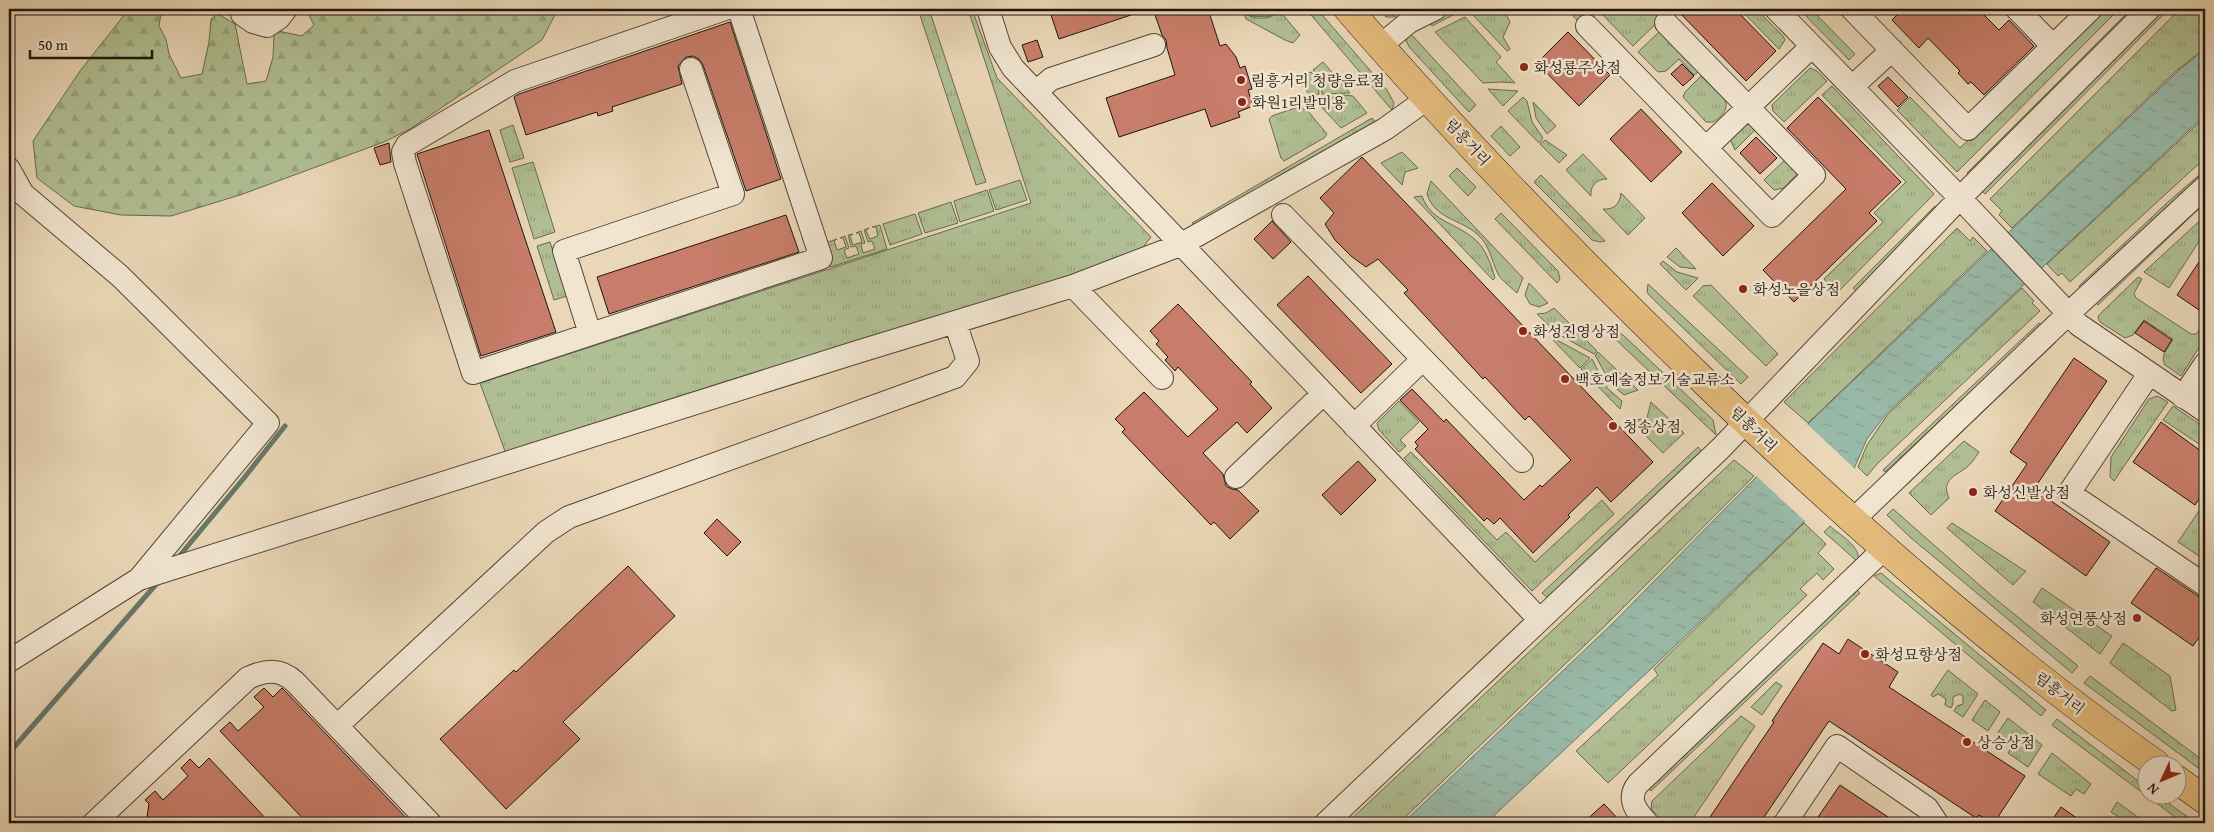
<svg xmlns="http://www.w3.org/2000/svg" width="2214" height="832" font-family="'Gentium Book Plus','Noto Serif KR',serif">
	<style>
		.grass { fill: url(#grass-tufts); stroke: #686a51 }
		.forest { fill: url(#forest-firs); stroke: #686a51 }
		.water { fill: url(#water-ripples); stroke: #68786b }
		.pier { fill: #ead7b7 }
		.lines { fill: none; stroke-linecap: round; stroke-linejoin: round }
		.stream { stroke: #68786b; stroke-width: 5 }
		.building { fill: #c87d6a; stroke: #1f140f }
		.minor-casing { stroke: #524539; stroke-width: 24 }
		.major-casing { stroke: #1f140f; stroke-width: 29 }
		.minor { stroke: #f1e5d0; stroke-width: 22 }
		.major { stroke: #e5bc7c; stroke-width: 28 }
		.poi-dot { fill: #8f2418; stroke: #f1e5d0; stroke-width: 2 }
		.labels { text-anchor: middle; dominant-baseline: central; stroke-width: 5; stroke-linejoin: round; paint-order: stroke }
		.poi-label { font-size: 15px; fill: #1f140f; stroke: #f1e5d0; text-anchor: start }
		.street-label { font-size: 15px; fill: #1f140f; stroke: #f1e5d0 }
	</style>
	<defs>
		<pattern id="grass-tufts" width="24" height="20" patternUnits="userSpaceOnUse" patternTransform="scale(1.25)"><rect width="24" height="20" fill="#b0bf93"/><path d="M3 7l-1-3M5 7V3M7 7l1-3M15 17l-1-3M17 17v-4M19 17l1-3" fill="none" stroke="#97a37e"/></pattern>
		<pattern id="forest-firs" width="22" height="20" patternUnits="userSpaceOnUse" patternTransform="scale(1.25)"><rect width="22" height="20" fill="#b0bf93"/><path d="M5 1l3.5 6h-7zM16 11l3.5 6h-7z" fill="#97a37e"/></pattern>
		<pattern id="water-ripples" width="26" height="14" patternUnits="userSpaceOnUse" patternTransform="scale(1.25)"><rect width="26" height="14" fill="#99baa9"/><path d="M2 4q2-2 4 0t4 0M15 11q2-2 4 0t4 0" fill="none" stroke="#839f90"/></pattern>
	</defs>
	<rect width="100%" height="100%" fill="#ead7b7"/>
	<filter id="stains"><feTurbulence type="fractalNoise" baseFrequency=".004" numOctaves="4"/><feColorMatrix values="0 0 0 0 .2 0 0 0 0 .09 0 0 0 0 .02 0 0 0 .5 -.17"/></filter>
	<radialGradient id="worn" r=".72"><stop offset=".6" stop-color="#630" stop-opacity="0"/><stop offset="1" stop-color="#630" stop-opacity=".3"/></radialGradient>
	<path class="grass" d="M 918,9 L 929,9 L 986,182 L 976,185 Z
		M 968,9 L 972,9 L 997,78 L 1151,237 L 1144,246 L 1149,251 L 506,454 L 480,383 L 1031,203 Z
		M 1244,9 L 1269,9 L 1273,15 L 1269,17 L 1251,16 Z
		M 1270,9 L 1278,9 L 1300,35 L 1293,43 L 1285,40 L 1246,19 L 1243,11 C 1249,19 1268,21 1274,14 Z
		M 1306,9 L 1317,9 L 1387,90 L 1394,103 L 1392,110 Z
		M 1376,9 L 1389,9 L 1396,17 L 1386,17 Z
		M 1455,9 L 1464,9 L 1432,26 L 1430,22 Z
		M 1479,9 L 1508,9 L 1507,16 L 1510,22 L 1503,37 L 1510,49 L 1507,51 L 1471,13 Z
		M 1566,9 L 1589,9 L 1577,20 Z
		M 1597,9 L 1663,9 L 1667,13 L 1633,46 Z
		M 1740,9 L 1756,9 L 1783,36 L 1785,40 L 1779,49 Z
		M 1799,9 L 1811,9 L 1855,54 L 1849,60 Z
		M 2105,9 L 2119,9 L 1957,172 L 1897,110 L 1910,97 L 1960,148 Z
		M 2131,9 L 2138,9 L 1971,176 L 1967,173 Z
		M 2163,9 L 2169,9 L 1985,194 L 1982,191 Z
		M 2180,9 L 2205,9 L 2205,48 L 2175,72 L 2012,228 L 1999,215 L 2002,211 L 1990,199 Z
		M 1465,17 L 1501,57 L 1496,62 L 1515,83 L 1501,82 L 1483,83 L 1435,32 Z
		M 1659,32 L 1698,72 L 1694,75 L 1679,59 L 1666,71 L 1658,72 L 1638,52 Z
		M 1410,33 L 1476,105 L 1469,112 L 1410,48 L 1406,41 Z
		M 1323,62 L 1350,93 L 1322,94 L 1321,80 L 1313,70 Z
		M 1810,68 L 1817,71 L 1827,81 L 1784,122 L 1773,111 L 1772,105 Z
		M 1311,72 L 1318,80 L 1319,94 L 1311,96 L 1298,81 L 1298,78 L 1301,74 Z
		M 1701,76 L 1725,100 C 1729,110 1721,117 1713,122 L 1706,122 L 1683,97 L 1685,92 Z
		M 1832,86 L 1934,194 L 1837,293 L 1824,279 L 1883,222 L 1874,213 L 1906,182 L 1822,95 Z
		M 1488,89 L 1518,91 L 1503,106 Z
		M 1343,95 L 1353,96 L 1367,113 L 1341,128 L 1313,98 L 1330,98 Z
		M 1523,97 L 1527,101 L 1532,122 L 1543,138 L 1539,143 L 1508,111 Z
		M 1533,102 L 1556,126 L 1547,134 L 1536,118 Z
		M 1298,107 L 1307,110 L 1327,134 L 1324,138 L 1284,161 L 1281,158 L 1269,119 L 1272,116 Z
		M 2205,117 L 2205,158 L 2070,282 L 2062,273 L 2058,276 L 2047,264 Z
		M 1372,118 L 1376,123 L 1195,228 L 1192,223 Z
		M 1748,122 L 1758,127 L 1735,150 L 1730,139 Z
		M 513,125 L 524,158 L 510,162 L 500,130 Z
		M 1501,126 L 1520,147 L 1510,156 L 1491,136 Z
		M 1545,140 L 1567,155 L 1559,163 L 1540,144 Z
		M 1402,152 L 1418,168 L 1405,172 L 1402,185 L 1381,163 Z
		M 1583,154 L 1607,179 C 1596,179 1590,186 1591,196 L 1566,170 Z
		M 1788,157 L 1797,174 L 1784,188 L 1774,190 L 1764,180 Z
		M 533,162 L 555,232 L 534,239 L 512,168 Z
		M 1457,168 L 1476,187 L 1468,196 L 1449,176 Z
		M 2205,170 L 2205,175 L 2167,208 L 2082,289 L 2079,286 L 2169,201 Z
		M 1541,175 L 1605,241 L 1600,242 L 1592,240 L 1534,182 Z
		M 1020,180 L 1027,200 L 996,210 L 989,190 Z
		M 1431,181 L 1523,278 L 1517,293 C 1512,288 1502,281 1498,274 C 1491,260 1490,245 1477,234 C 1460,219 1435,219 1427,194 Z
		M 987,190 L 994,211 L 960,222 L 954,201 Z
		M 1621,193 L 1645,218 L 1628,235 L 1603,209 C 1614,210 1620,204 1621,193 Z
		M 1422,196 C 1431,221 1453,222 1472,237 C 1485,246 1491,264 1495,278 L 1493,280 L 1414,197 Z
		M 2205,197 L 2205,203 L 2098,305 L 2095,301 Z
		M 951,202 L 958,223 L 925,233 L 918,213 Z
		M 1935,206 L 1939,209 L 1857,292 L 1853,288 Z
		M 1501,213 L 1558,271 L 1560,279 L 1557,283 L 1495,219 Z
		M 915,214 L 922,234 L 890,245 L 883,224 Z
		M 2205,216 L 2205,232 L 2169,288 L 2144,272 Z
		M 880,225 L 887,249 L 830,267 L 822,244 L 837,239 L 834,241 L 837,250 L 846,247 L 843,238 L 840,238 L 845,236 L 849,248 L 844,250 L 847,258 L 859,254 L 856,246 L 851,247 L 848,235 L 853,234 L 850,236 L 853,245 L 862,242 L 859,233 L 856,233 L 861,231 L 865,243 L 861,244 L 863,253 L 875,249 L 872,241 L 868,242 L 864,230 L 869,228 L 866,231 L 870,239 L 878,236 L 876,227 L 872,227 Z
		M 1957,228 L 1970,241 L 1973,237 L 1987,251 L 1808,423 L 1784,402 Z
		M 550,242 L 567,296 L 554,300 L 537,246 Z
		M 1676,248 L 1696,269 L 1680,267 L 1667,257 Z
		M 1663,261 L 1677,272 L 1698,278 L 1686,290 L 1660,264 Z
		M 2138,277 L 2142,279 L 2134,293 L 2136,298 L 2191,334 L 2196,334 L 2205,323 L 2205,338 L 2181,376 L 2165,365 L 2163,360 L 2164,354 L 2173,339 L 2144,320 L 2133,335 L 2125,338 L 2100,322 L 2098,318 L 2099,315 Z
		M 1529,283 L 1548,303 L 1539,307 L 1530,304 L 1525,295 Z
		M 1648,284 L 1748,377 L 1741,384 L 1649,295 L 1647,292 Z
		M 1711,285 L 1778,354 L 1766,366 L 1693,296 L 1703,286 Z
		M 2022,288 L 2034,301 L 2032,303 L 2040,311 L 1877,464 L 1867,476 L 1858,467 L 1867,445 L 1888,414 Z
		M 1554,308 L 1597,351 L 1594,354 L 1558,334 L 1537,314 L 1546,313 Z
		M 2039,323 L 2042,325 L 1885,472 L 1883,470 Z
		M 1615,331 L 1623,335 L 1713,420 L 1716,435 L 1610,334 Z
		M 1555,339 L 1590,358 L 1580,368 L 1553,340 Z
		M 2053,339 L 2056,342 L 1903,488 L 1900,485 Z
		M 1598,352 L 1638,390 L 1624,395 L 1611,384 L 1595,355 Z
		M 1592,359 L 1607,388 L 1622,401 L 1620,409 L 1581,369 Z
		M 2157,396 L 2168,402 L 2114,481 L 2110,477 L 2111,457 L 2149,399 Z
		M 1399,401 L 1419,422 L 1400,440 L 1406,446 L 1399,452 L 1379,430 L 1377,423 Z
		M 1651,402 L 1684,433 L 1663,453 L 1631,421 L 1647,418 Z
		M 2173,406 L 2205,428 L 2205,448 L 2163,420 Z
		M 1964,441 L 1979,452 C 1975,458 1971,464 1966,468 C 1954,476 1941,481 1949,498 L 1931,515 L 1909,493 Z
		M 1698,447 L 1704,454 L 1549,599 L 1542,593 Z
		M 1411,452 L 1497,540 L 1506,532 L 1535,562 L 1602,500 L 1614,514 L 1532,591 L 1404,458 Z
		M 1734,460 L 1754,476 L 1609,622 L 1399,823 L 1347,823 Z
		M 2205,502 L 2205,560 L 2178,542 Z
		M 1893,509 L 1992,596 L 2078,666 L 2072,673 L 1910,537 L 1887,515 Z
		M 1804,523 L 1826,544 L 1818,553 L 1834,569 L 1823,580 L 1817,573 L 1800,589 L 1807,595 L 1608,783 L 1576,751 L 1658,675 L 1654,669 Z
		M 1952,523 L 2025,571 L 2026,571 L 2013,585 L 1947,528 Z
		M 1830,526 C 1840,535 1862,547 1858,562 L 1824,532 Z
		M 1881,573 L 2046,710 L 2041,716 L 1874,576 Z
		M 2042,588 L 2112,636 L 2100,654 L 2033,602 Z
		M 1857,590 L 1860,593 L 1651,791 L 1648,788 Z
		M 2123,643 L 2170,676 L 2176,710 L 2172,711 L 2110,663 Z
		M 1948,670 L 1978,694 L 1963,717 L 1954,711 L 1957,706 L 1963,704 L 1963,696 L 1960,694 L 1953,697 L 1953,704 L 1951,708 L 1945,705 L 1946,699 L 1938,694 L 1933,697 L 1931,695 Z
		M 2090,676 L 2205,762 L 2205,773 L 2084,683 Z
		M 1776,682 L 1782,686 L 1762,715 L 1751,707 Z
		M 1985,700 L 2000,712 L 1988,731 L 1972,720 Z
		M 1741,716 L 1755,726 L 1690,823 L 1665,823 L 1651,809 L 1652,801 Z
		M 2008,718 L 2042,745 L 2028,767 L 2008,753 L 2011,748 L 1995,737 Z
		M 2057,719 L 2146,787 L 2146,794 L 2157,795 L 2196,823 L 2183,823 L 2052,725 Z
		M 2052,753 L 2091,784 L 2084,794 L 2076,789 L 2071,796 L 2038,774 Z
		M 2117,802 L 2146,823 L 2115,823 L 2119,817 L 2111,812 Z"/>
	<path class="forest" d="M 129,9 L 164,9 L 161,14 L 159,26 L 166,39 L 169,54 L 181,78 L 202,74 L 209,42 L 211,19 L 218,14 L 235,24 L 247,84 L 266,81 L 273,57 L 274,35 L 278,31 L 302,36 L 314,25 L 306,9 L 558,9 L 542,40 L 410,129 L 384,142 L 240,195 L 171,216 L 121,215 L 74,206 L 37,178 L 33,141 L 80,71 Z"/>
	<path class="water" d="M 2205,49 L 2205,115 L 1886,414 L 1867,439 L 1853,471 L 1802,524 L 1653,667 L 1486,823 L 1403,823 L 1612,624 L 1813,419 L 2178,71 Z"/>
	<path class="pier" d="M 1806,423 L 1856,470 L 1807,523 L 1754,474 Z"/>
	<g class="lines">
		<path class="stream" d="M 177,559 L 244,478 L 285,426
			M 9,753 L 159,581"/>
	</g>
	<path class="building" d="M 1049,9 L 1142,9 L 1143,11 L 1059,39 Z
		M 1153,9 L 1208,9 L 1220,46 L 1226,44 L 1236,57 L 1240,68 L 1245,66 L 1252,89 L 1248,90 L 1253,106 L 1238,112 L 1240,117 L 1211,127 L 1205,109 L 1119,137 L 1106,98 L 1175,75 L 1167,48 L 1166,40 L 1162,35 Z
		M 1676,9 L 1735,9 L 1776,51 L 1746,81 Z
		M 1903,9 L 1978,9 L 1999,30 L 2009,20 L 2034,46 L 1984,95 L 1971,82 L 1968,84 L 1958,73 L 1960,71 L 1928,38 L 1919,48 L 1892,20 Z
		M 730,22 L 781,179 L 746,191 L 703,65 L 699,59 L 693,56 L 686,57 L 678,66 L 682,84 L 612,107 L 613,111 L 598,116 L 597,112 L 526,135 L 514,97 L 519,94 Z
		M 1568,32 L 1610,75 L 1579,106 L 1537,63 Z
		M 1037,40 L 1043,57 L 1028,62 L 1022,45 Z
		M 1682,64 L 1694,76 L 1683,86 L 1671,74 Z
		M 1888,77 L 1908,97 L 1898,107 L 1878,86 Z
		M 1818,97 L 1901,182 L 1869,213 L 1877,221 L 1794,302 L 1763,270 L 1846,189 L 1787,128 Z
		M 1641,109 L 1682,152 L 1651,182 L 1610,139 Z
		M 489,130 L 556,332 L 481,356 L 417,154 Z
		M 1756,137 L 1777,158 L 1760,174 L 1740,153 Z
		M 389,143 L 391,162 L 380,165 L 374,148 Z
		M 1362,157 L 1653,462 L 1611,502 L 1597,487 L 1568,515 L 1570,517 L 1533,553 L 1500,518 L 1494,524 L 1487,518 L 1484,521 L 1415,449 L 1418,446 L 1415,442 L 1428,429 L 1400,400 L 1412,389 L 1444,422 L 1446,419 L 1524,500 L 1540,485 L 1542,487 L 1571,460 L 1529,416 L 1525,420 L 1485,377 L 1483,379 L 1404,293 L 1408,290 L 1378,259 L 1366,267 L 1351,256 L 1335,240 L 1325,224 L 1334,213 L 1320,198 Z
		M 1712,183 L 1754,226 L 1723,256 L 1682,213 Z
		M 786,215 L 799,252 L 609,314 L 597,277 Z
		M 1272,221 L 1291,242 L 1273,259 L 1254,239 Z
		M 2205,253 L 2205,314 L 2177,295 Z
		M 1308,276 L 1392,364 L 1361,393 L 1277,305 Z
		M 1178,304 L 1252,382 L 1250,384 L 1272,408 L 1247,433 L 1237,422 L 1203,453 L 1223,474 L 1226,486 L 1232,489 L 1238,490 L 1259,511 L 1230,539 L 1214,522 L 1211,525 L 1122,432 L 1125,429 L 1115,419 L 1144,392 L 1188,437 L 1218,409 L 1178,367 L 1175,371 L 1165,360 L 1168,357 L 1156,344 L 1159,341 L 1150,331 Z
		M 2144,321 L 2172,340 L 2164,352 L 2135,333 Z
		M 2074,358 L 2107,381 L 2034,489 L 2110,542 L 2086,576 L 1995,511 L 2027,464 L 2010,452 Z
		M 2161,422 L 2205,454 L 2205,490 L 2195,505 L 2133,462 Z
		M 1358,461 L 1376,480 L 1341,515 L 1322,495 Z
		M 717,519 L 741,542 L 727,556 L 704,533 Z
		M 628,566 L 675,616 L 563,722 L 580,739 L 506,809 L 440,739 L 514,670 L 516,672 Z
		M 2156,568 L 2198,596 L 2205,598 L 2205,629 L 2193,646 L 2131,603 Z
		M 1848,639 L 1898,672 L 1889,687 L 2025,776 L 1994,823 L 1979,815 L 1976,818 L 1829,721 L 1760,823 L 1706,823 L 1774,722 L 1772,721 L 1823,643 L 1839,654 Z
		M 264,688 L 273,697 L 282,688 L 286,692 L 411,823 L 307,823 L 220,731 L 230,722 L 238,731 L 264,707 L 254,697 Z
		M 209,758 L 270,823 L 146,823 L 149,804 L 145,800 L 155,791 L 163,800 L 188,776 L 181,768 L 190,759 L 199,768 Z
		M 1840,785 L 1897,823 L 1814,823 Z
		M 1604,804 L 1622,823 L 1583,823 Z
		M 2061,807 L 2084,823 L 2050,823 Z"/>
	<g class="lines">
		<defs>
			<path id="minor" d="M 241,9 L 242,14 L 253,22 L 267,26 L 279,18 L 286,9
				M 725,9 L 515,81 L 407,145 L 403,152 L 405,163 L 473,373 L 821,258 L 739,9
				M 988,9 L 1000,47 L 1013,68 L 1539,619
				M 1776,9 L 1960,198 L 2079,325 L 2205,411
				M 1852,9 L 1968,129 L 2091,9
				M 2017,9 L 2053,46
				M 1587,26 L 1772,216 L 1814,175 L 1666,23
				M 1380,46 L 1409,22 L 1435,9
				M 1852,87 L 1892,50
				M 1036,92 L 1051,79 L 1154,45
				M 1706,148 L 1812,46
				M 9,169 L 23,194 L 120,276 L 268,423 L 139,579
				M 1283,215 L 1522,461
				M 1073,286 L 1162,378
				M 590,334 L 564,251 L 733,194 L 691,69
				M 2149,374 L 2069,493 L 2205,585
				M 2183,397 L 2205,364
				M 1354,426 L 1423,359
				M 1236,477 L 1323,394
				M 1853,520 L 2068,314 L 2205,187
				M 9,661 L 139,579 L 854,353 L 1073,286 L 1180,245 L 1385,129 L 1427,99
				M 337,726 L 546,532 L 569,517 L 955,377 L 968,361 L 955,322
				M 94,823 L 248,678 C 265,670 280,668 295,682 L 430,823
				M 1326,823 L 1721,448 L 1960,198 L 2149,9
				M 1647,823 C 1637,812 1626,799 1638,784 L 1885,548
				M 1785,823 L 1837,746 L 1927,808 L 1937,823"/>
			<path id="major" d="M 1348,9 C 1462,141 1584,266 1710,387 C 1850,522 1997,652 2156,764
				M 2176,779 L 2205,800"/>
		</defs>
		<use href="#minor" class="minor-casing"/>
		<use href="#major" class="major-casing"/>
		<use href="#minor" class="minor"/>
		<use href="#major" class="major"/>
	</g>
	<g class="poi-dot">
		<circle cx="1524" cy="67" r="5"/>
		<circle cx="1241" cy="80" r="5"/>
		<circle cx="1242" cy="102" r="5"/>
		<circle cx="1743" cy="289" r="5"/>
		<circle cx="1523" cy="331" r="5"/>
		<circle cx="1565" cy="379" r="5"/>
		<circle cx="1613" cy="426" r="5"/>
		<circle cx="1973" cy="492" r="5"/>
		<circle cx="2137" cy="618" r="5"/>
		<circle cx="1865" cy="654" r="5"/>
		<circle cx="1967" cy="742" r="5"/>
	</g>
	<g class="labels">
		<g class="poi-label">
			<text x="1534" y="67">화성룡주상점</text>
			<text x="1251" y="80">림흥거리 청량음료점</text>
			<text x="1252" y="102">화원1리발미용</text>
			<text x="1753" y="289">화성노을상점</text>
			<text x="1533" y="331">화성진영상점</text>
			<text x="1575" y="379">백호예술정보기술교류소</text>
			<text x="1623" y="426">청송상점</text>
			<text x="1983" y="492">화성신발상점</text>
			<text x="2127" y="618" text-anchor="end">화성연풍상점</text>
			<text x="1875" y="654">화성묘향상점</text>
			<text x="1977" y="742">상승상점</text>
		</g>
		<g class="street-label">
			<text transform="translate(1468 142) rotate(47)">림흥거리</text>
			<text transform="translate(1754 429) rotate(44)">림흥거리</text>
			<text transform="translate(2060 693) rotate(38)">림흥거리</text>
		</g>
	</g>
	<rect width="2214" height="832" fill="none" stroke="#ead7b7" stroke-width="30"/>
	<rect x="10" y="10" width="2194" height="812" fill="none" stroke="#1f140f" stroke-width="2.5"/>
	<rect x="15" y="15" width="2184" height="802" fill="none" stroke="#1f140f"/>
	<g transform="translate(2162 780) rotate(226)"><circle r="24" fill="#f1e5d0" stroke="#9d9183"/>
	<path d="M0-4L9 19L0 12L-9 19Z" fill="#8f2418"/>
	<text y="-8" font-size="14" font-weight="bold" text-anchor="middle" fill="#1f140f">N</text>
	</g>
	<path d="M30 50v8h122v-8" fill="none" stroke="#1f140f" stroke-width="2.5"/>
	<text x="38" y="50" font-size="15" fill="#1f140f" stroke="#f1e5d0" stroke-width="4" paint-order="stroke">50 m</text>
	<rect width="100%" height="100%" filter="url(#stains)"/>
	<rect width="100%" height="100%" fill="url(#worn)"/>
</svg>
